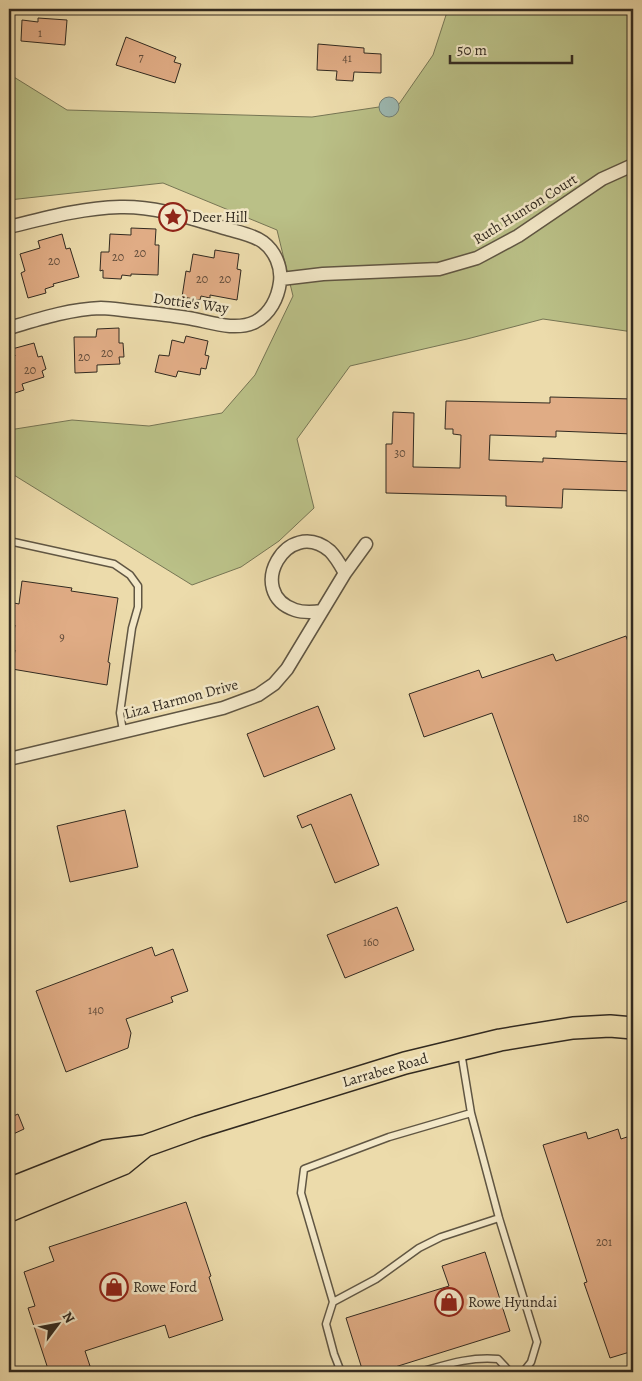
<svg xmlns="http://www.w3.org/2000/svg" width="642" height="1381" font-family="Alegreya,serif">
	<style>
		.green { fill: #bac087; stroke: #767554 }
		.water { fill: #9cb9b3; stroke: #728078 }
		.building { fill: #e0ac85; stroke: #322a20 }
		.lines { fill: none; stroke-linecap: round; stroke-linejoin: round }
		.service-casing { stroke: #605643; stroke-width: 9 }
		.minor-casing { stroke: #605643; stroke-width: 15 }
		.primary-casing { stroke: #322a20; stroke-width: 24 }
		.service { stroke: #f3e8c8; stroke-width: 6 }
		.minor { stroke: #f3e8c8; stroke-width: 12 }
		.primary { stroke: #ecdbab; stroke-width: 21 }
		.labels { text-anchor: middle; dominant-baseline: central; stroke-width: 5; stroke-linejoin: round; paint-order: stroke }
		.number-label { font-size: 12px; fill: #5e4a39 }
		.street-label { font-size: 15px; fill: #322a20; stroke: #f3e8c8 }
		.poi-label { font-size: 15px; fill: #322a20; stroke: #f3e8c8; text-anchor: start }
	</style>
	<rect width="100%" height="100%" fill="#ecdbab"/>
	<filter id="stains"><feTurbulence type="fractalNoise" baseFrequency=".004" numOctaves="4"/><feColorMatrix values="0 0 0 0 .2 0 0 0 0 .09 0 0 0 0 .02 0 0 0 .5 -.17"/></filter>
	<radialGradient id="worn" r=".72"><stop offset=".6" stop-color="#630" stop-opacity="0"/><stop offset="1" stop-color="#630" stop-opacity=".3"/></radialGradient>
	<path class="green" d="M 448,9 L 633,9 L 633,332 L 543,319 L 467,339 L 350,366 L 297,439 L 314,508 L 279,541 L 241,567 L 192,585 L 9,472 L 9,430 L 72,420 L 149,426 L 222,413 L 255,375 L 293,296 L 277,230 L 163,183 L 9,200 L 9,74 L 67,110 L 312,117 L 399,104 L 433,55 Z"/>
	<path class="water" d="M379 107a10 10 0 1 1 20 0a10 10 0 1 1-20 0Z"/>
	<path class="building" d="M 38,18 L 67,20 L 65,45 L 21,41 L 22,20 L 38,22 Z
		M 126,37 L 176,57 L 174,62 L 181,64 L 175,83 L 116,65 Z
		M 318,44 L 364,48 L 364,53 L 381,54 L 381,73 L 354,72 L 353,81 L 336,80 L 337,71 L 317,70 Z
		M 131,228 L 156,229 L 155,245 L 159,245 L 158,275 L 131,274 L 131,276 L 122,275 L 121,279 L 103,278 L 103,270 L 100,271 L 101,252 L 109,252 L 110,234 L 131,235 Z
		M 62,234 L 66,249 L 70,248 L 79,277 L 53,284 L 54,286 L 45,289 L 46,293 L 28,298 L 21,273 L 25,271 L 20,254 L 40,248 L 38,241 Z
		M 215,250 L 239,254 L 237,269 L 241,270 L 237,300 L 210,295 L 210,298 L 201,296 L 200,300 L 182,297 L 186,271 L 190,272 L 193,254 L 214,258 Z
		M 119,328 L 119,343 L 123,343 L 124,357 L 119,357 L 120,364 L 97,365 L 97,372 L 75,373 L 74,337 L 96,337 L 97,329 Z
		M 186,336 L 208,341 L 205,355 L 209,356 L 206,369 L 201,368 L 200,375 L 178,371 L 176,377 L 155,372 L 159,355 L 169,356 L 172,340 L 184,343 Z
		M 34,343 L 38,357 L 42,356 L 46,369 L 42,371 L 44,377 L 22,384 L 24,390 L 9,395 L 9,352 L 12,351 L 15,356 L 12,349 Z
		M 550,397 L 633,399 L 633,434 L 556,431 L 556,437 L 490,435 L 489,460 L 543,462 L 543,458 L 633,462 L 633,491 L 563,489 L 562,508 L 506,506 L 506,496 L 386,493 L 386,444 L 392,444 L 393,412 L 414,413 L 413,467 L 460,468 L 461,435 L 453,434 L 453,429 L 445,429 L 446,401 L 550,403 Z
		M 22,581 L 72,588 L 71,591 L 118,598 L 108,662 L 110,663 L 107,685 L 12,669 L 15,650 L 11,649 L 15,625 L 11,624 L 14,603 L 19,604 Z
		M 626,636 L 633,657 L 633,899 L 567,923 L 492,713 L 424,737 L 409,694 L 479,670 L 482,678 L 553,654 L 556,661 Z
		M 318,706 L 335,749 L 264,777 L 247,734 Z
		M 351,794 L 379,865 L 335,883 L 311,824 L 302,828 L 297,816 Z
		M 125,810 L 138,867 L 70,882 L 57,826 Z
		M 397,907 L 414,950 L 345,978 L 327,935 Z
		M 152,947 L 155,956 L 173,949 L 188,991 L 171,997 L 173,1002 L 126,1019 L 131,1033 L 128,1048 L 66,1072 L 36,991 Z
		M 18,1114 L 24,1129 L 9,1136 L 9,1118 Z
		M 618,1129 L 621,1139 L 633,1135 L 633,1351 L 610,1358 L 584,1283 L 587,1282 L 543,1145 L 586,1132 L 588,1139 Z
		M 186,1202 L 211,1276 L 209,1277 L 223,1320 L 169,1338 L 165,1325 L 85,1351 L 90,1366 L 70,1372 L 49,1372 L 28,1308 L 35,1306 L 24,1272 L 54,1261 L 49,1247 Z
		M 485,1252 L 510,1331 L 379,1372 L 363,1372 L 346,1318 L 449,1286 L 442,1266 Z"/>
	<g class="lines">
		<defs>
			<path id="service" d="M 9,541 L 114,564 L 130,575 L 138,586 L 138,607 L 132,628 L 120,713 L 123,731
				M 461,1052 L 471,1113
				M 333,1302 L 301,1193 L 304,1169 L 389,1137 L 471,1113 L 499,1218 L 537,1342 L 531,1362 L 523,1372
				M 341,1372 L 334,1354 L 326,1324 L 333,1302 L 376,1279 L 419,1248 L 441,1237 L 499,1218
				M 420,1372 C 445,1365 471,1356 498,1359 L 510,1372"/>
			<path id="minor" d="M 9,227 C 46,218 82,208 120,207 C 156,206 190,218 224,228 C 237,232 252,234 263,242 C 275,251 282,267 280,282 C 278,298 270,314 255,322 C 234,332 208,321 188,318 C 169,315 150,313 131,311 C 121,310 111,308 101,308 C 70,309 39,319 9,328
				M 281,279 L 323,274 L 439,269 L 477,258 L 518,236 L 602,179 L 633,165
				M 322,611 C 314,612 304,613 295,610 C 244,593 287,515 330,551 C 336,557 341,566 345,573
				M 9,759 L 223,708 L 258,695 L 274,684 L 287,669 L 345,573 L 366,544"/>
			<path id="primary" d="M 9,1189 L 105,1151 L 145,1146 L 198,1127 L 405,1063 L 500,1040 L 573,1028 L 610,1026 L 633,1028
				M 9,1211 L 123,1164 L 145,1146"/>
		</defs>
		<use href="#service" class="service-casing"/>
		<use href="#minor" class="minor-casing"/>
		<use href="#primary" class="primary-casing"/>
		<use href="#service" class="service"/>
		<use href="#minor" class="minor"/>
		<use href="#primary" class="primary"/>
	</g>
	<defs>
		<symbol id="sight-ring" viewBox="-11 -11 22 22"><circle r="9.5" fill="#f3e8c8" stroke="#8f2418" stroke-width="1.5"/><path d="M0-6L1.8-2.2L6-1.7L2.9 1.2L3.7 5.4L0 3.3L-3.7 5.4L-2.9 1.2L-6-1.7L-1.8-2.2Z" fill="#8f2418"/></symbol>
		<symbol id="shop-ring" viewBox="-11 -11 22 22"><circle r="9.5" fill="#f3e8c8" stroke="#8f2418" stroke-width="1.5"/><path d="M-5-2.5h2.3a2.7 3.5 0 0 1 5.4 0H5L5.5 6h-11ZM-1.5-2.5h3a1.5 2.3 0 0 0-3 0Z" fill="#8f2418"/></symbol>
	</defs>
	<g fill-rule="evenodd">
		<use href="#sight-ring" x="157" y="201" width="32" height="32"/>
		<use href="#shop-ring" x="98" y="1271" width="32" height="32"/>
		<use href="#shop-ring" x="433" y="1286" width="32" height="32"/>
	</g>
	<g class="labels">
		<g class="number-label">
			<text x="40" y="33">1</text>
			<text x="141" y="57">7</text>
			<text x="347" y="58">41</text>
			<text x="140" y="253">20</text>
			<text x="118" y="257">20</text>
			<text x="54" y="261">20</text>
			<text x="202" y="279">20</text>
			<text x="225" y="279">20</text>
			<text x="107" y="353">20</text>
			<text x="84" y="357">20</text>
			<text x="30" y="370">20</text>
			<text x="400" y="453">30</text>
			<text x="62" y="637">9</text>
			<text x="581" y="818">180</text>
			<text x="371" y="942">160</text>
			<text x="96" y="1010">140</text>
			<text x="604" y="1242">201</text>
		</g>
		<g class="street-label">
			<text transform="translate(525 209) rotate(-32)">Ruth Hunton Court</text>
			<text transform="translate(191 303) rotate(8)">Dottie's Way</text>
			<text transform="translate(181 699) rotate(-15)">Liza Harmon Drive</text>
			<text transform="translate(385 1070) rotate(-16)">Larrabee Road</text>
		</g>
		<g class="poi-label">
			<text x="192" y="217">Deer Hill</text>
			<text x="133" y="1287">Rowe Ford</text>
			<text x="468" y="1302">Rowe Hyundai</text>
		</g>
	</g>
	<rect width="642" height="1381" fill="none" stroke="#ecdbab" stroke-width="30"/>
	<rect x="10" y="10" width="622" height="1361" fill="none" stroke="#322a20" stroke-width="2.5"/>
	<rect x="15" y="15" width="612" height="1351" fill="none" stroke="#322a20"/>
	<g transform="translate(58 1324) rotate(58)" stroke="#f3e8c8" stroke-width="4" paint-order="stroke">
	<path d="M0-4L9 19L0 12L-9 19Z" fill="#322a20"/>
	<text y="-8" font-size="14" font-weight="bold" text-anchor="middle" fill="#322a20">N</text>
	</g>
	<path d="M450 55v8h122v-8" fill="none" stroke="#322a20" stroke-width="2.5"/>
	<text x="457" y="55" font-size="15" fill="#322a20" stroke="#f3e8c8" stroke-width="4" paint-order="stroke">50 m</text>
	<rect width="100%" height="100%" filter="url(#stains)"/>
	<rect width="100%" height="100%" fill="url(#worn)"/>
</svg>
